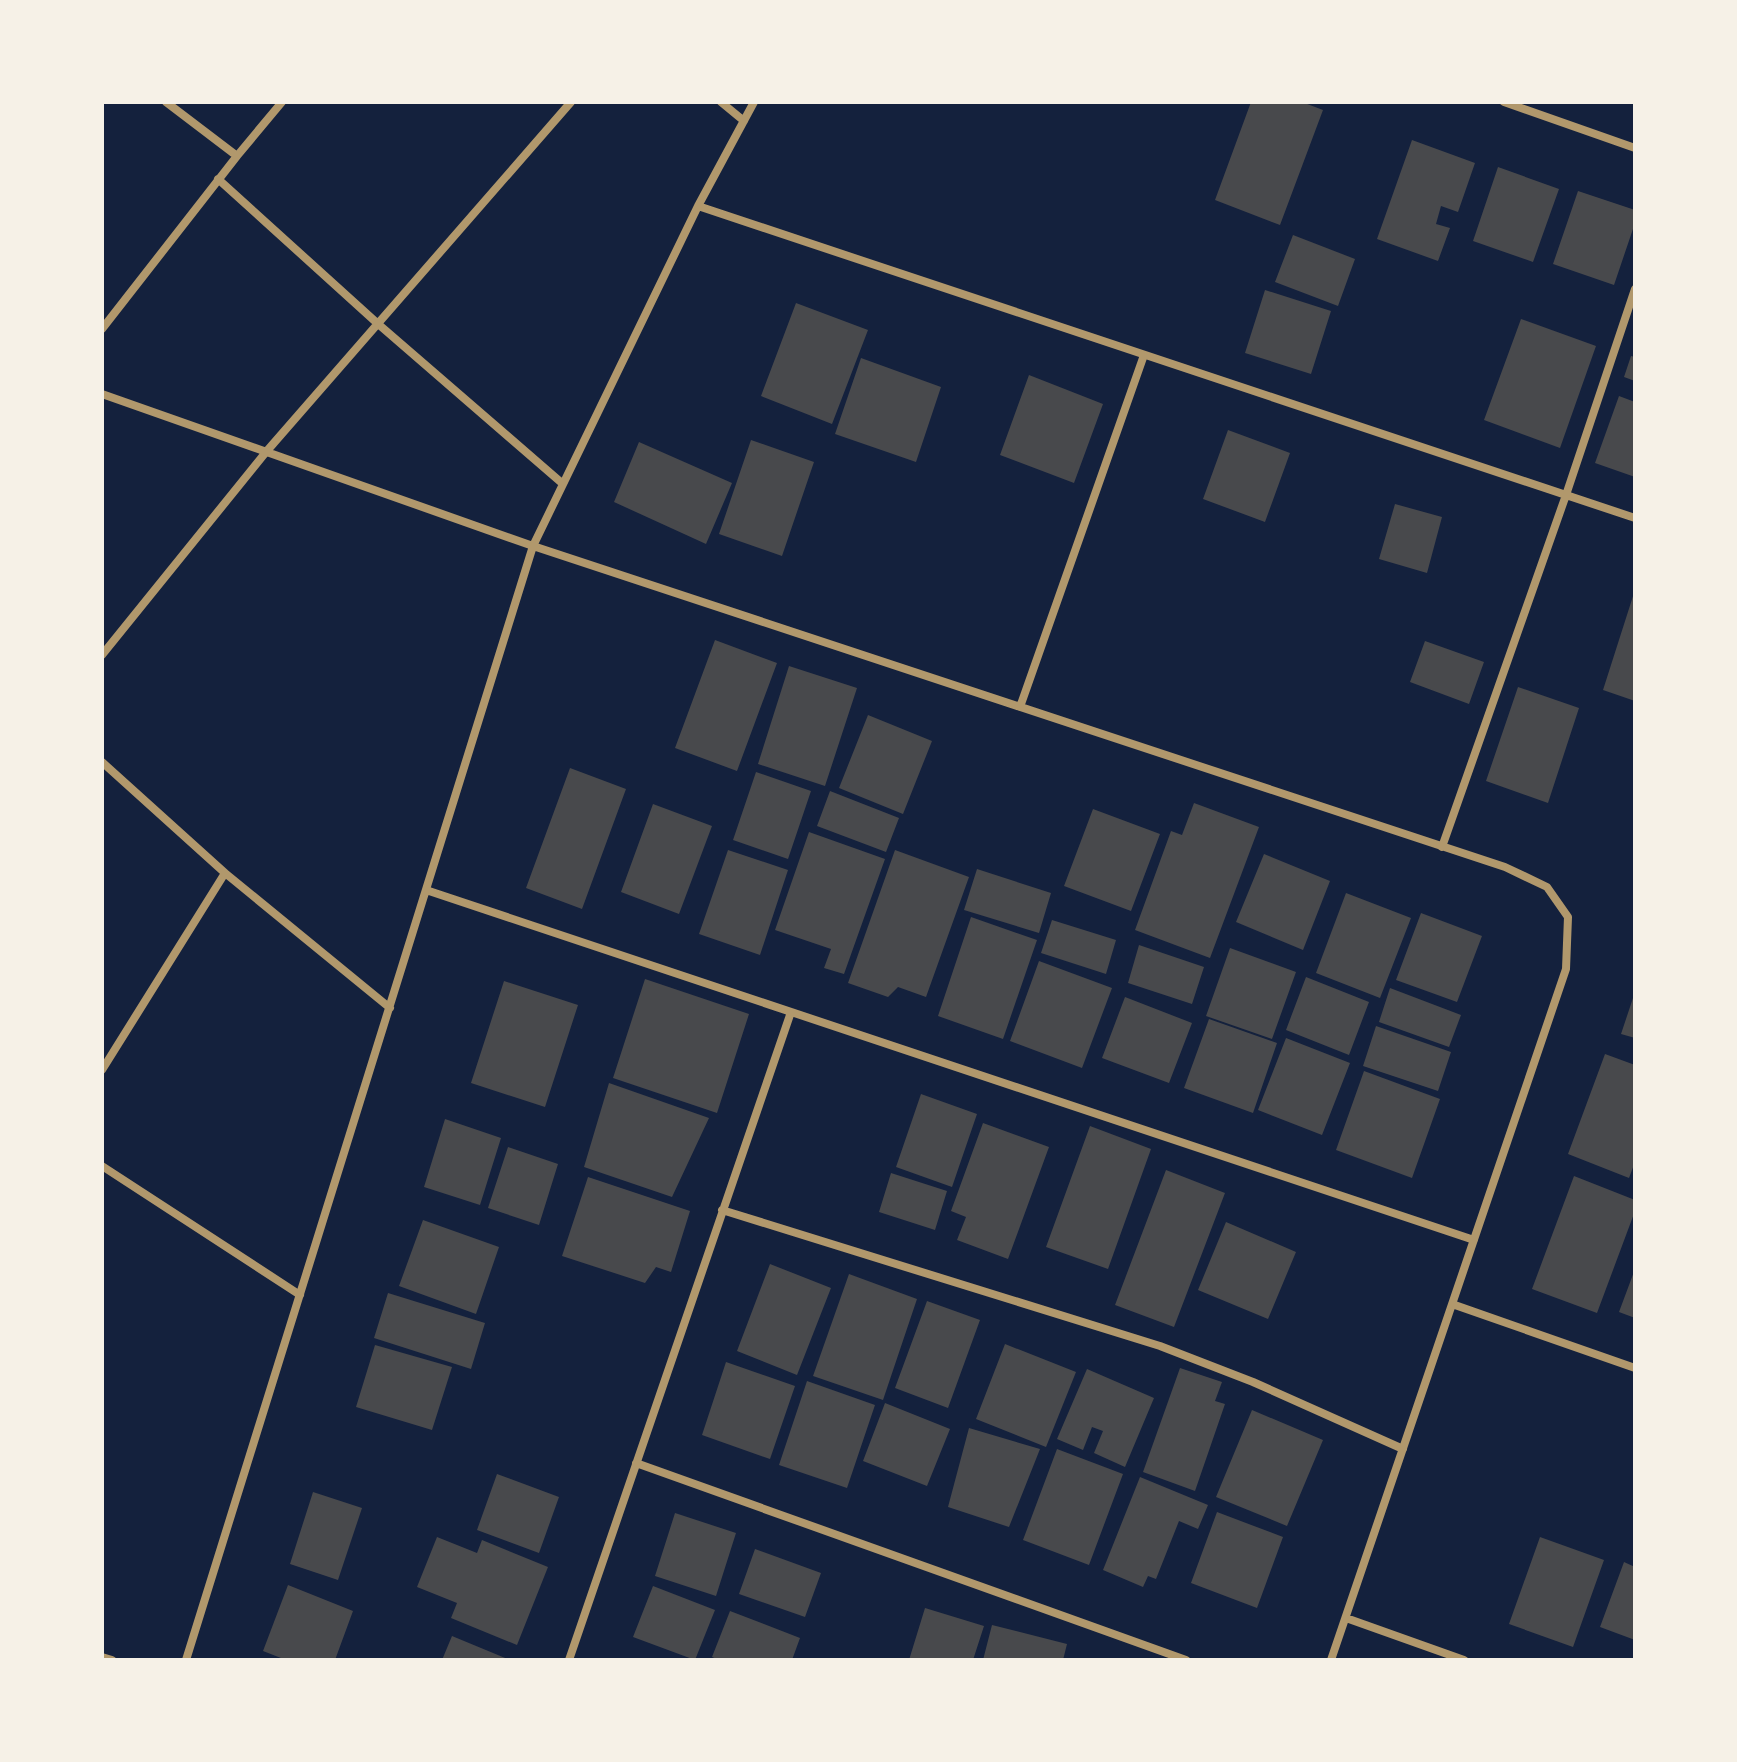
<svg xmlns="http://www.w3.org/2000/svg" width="1737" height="1762" font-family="'Space Grotesk',sans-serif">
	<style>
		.building { fill: #48494c }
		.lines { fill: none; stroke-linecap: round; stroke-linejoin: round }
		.minor { stroke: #b1986c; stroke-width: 8 }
	</style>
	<rect width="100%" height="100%" fill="#14213d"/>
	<path class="building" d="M 1251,102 L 1302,102 L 1323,110 L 1280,225 L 1215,200 Z
		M 1412,140 L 1475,163 L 1458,212 L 1441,206 L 1436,224 L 1450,228 L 1438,261 L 1377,239 Z
		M 1498,167 L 1559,189 L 1533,262 L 1473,241 Z
		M 1578,191 L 1635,210 L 1635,223 L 1614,285 L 1553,264 Z
		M 1293,235 L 1355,259 L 1338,306 L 1275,282 Z
		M 1265,290 L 1331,311 L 1311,374 L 1245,353 Z
		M 796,303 L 868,330 L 832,424 L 761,396 Z
		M 1521,319 L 1596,346 L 1560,448 L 1484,420 Z
		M 1631,356 L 1635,357 L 1635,381 L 1624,377 Z
		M 861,358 L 941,387 L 916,462 L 835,434 Z
		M 1029,375 L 1103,404 L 1074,483 L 1000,455 Z
		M 1619,396 L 1635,402 L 1635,477 L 1595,463 Z
		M 1228,430 L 1290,453 L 1265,522 L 1203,499 Z
		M 751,440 L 814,462 L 782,556 L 719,534 Z
		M 639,442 L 732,483 L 706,544 L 614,502 Z
		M 1395,504 L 1442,517 L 1427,573 L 1379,559 Z
		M 1634,593 L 1635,593 L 1635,701 L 1603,690 Z
		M 715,640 L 777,663 L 737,771 L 675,748 Z
		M 1425,641 L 1484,662 L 1469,704 L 1410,682 Z
		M 789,666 L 857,688 L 825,786 L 758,764 Z
		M 1518,687 L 1579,708 L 1548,803 L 1486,781 Z
		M 868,715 L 932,741 L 903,814 L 839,788 Z
		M 570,768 L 626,789 L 582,909 L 526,888 Z
		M 756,772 L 811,791 L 788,859 L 733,840 Z
		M 830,791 L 899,818 L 886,852 L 817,826 Z
		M 1194,803 L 1259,827 L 1210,958 L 1135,930 L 1171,831 L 1182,835 Z
		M 653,804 L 712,826 L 679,914 L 621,892 Z
		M 1093,809 L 1160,834 L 1131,911 L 1064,886 Z
		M 809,832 L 885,859 L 844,974 L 824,968 L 831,949 L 775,930 Z
		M 728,850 L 788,870 L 760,955 L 699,934 Z
		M 895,850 L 969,877 L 926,997 L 898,987 L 888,997 L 848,983 Z
		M 1264,854 L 1330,881 L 1303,950 L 1236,922 Z
		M 977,869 L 1051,893 L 1039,933 L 964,910 Z
		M 1346,893 L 1411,918 L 1380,998 L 1316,973 Z
		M 1421,913 L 1482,936 L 1457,1002 L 1396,980 Z
		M 971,917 L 1037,940 L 1003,1039 L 938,1016 Z
		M 1052,920 L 1116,940 L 1106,974 L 1041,953 Z
		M 1139,945 L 1204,967 L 1192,1004 L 1128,983 Z
		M 1230,948 L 1296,972 L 1272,1039 L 1206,1016 Z
		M 1039,961 L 1112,988 L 1082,1068 L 1010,1041 Z
		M 1306,977 L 1369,1002 L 1349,1055 L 1286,1030 Z
		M 645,979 L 749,1014 L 717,1113 L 613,1078 Z
		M 504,981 L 578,1005 L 545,1107 L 471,1083 Z
		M 1390,988 L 1461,1015 L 1449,1047 L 1379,1022 Z
		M 1635,992 L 1635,1038 L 1621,1034 Z
		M 1125,997 L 1192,1023 L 1169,1083 L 1102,1058 Z
		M 1209,1019 L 1277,1043 L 1253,1113 L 1184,1088 Z
		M 1376,1026 L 1451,1052 L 1438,1091 L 1363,1066 Z
		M 1286,1038 L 1350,1063 L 1322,1135 L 1258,1110 Z
		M 1605,1054 L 1635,1065 L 1635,1162 L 1629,1178 L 1568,1154 Z
		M 1364,1071 L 1440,1099 L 1412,1178 L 1336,1150 Z
		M 609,1083 L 709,1118 L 672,1197 L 584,1167 Z
		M 921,1094 L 977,1114 L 952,1187 L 896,1167 Z
		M 445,1119 L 501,1138 L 480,1205 L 424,1187 Z
		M 983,1123 L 1049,1147 L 1008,1259 L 957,1240 L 966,1217 L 951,1211 Z
		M 1090,1126 L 1151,1149 L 1108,1269 L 1046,1247 Z
		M 508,1147 L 558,1164 L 539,1225 L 488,1208 Z
		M 1166,1170 L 1225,1193 L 1174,1327 L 1115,1305 Z
		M 891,1173 L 947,1191 L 935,1230 L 879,1212 Z
		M 1574,1176 L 1635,1200 L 1635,1211 L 1597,1313 L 1532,1289 Z
		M 588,1177 L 690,1211 L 671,1272 L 656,1267 L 645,1283 L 562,1256 Z
		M 423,1220 L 499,1247 L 476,1314 L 399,1286 Z
		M 1226,1222 L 1296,1252 L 1268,1319 L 1198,1290 Z
		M 770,1264 L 831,1288 L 797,1375 L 737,1351 Z
		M 1635,1269 L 1635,1318 L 1619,1312 Z
		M 849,1274 L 917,1299 L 883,1400 L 813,1376 Z
		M 388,1293 L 485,1323 L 471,1369 L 374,1338 Z
		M 927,1301 L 980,1320 L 948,1408 L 895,1388 Z
		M 1005,1344 L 1076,1372 L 1046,1447 L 976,1419 Z
		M 375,1345 L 452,1367 L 432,1430 L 356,1407 Z
		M 726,1362 L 795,1386 L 770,1459 L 702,1435 Z
		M 1180,1368 L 1222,1382 L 1215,1401 L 1225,1404 L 1195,1491 L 1143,1472 Z
		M 1087,1369 L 1154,1398 L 1125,1467 L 1094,1453 L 1103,1431 L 1092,1427 L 1083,1450 L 1057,1439 Z
		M 807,1381 L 875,1405 L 847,1488 L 779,1465 Z
		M 885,1403 L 950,1429 L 927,1486 L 863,1461 Z
		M 1252,1410 L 1323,1440 L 1287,1526 L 1216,1497 Z
		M 969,1428 L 1040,1449 L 1009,1527 L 948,1507 Z
		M 1057,1449 L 1123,1474 L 1089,1565 L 1023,1540 Z
		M 497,1474 L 559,1497 L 539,1553 L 477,1530 Z
		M 1140,1477 L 1208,1505 L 1198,1529 L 1179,1521 L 1156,1579 L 1148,1576 L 1143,1587 L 1103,1570 Z
		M 313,1492 L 362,1508 L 338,1580 L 290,1564 Z
		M 1217,1512 L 1283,1537 L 1257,1608 L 1191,1583 Z
		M 675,1513 L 736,1533 L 716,1596 L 655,1576 Z
		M 437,1537 L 477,1553 L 482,1540 L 548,1567 L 517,1645 L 451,1618 L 457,1603 L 417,1587 Z
		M 1540,1537 L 1604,1560 L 1573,1647 L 1509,1624 Z
		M 755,1549 L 821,1573 L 805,1617 L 739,1594 Z
		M 1624,1562 L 1635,1567 L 1635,1640 L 1600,1627 Z
		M 288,1585 L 353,1611 L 335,1660 L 286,1660 L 263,1651 Z
		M 653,1586 L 715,1610 L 695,1660 L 633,1637 Z
		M 925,1608 L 984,1626 L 973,1660 L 909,1660 Z
		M 730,1611 L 800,1638 L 792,1660 L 719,1660 L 712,1657 Z
		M 992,1625 L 1067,1644 L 1063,1660 L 983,1660 Z
		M 452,1636 L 510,1660 L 442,1660 Z"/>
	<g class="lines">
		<path class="minor" d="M 721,102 L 744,121
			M 1504,102 L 1635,148
			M 237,156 L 282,102
			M 218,179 L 377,323 L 563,484
			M 698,206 L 1635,518
			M 102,329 L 237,156 L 166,102
			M 102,394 L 533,546 L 1505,867 L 1547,887 L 1568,917 L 1566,969 L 1331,1660
			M 102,655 L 266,452 L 571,102
			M 1020,707 L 1144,355
			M 102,762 L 225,873 L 102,1070
			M 1442,847 L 1566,495 L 1635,289
			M 225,873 L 390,1008
			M 426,890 L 1474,1240
			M 102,1166 L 300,1295
			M 722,1210 L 1160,1346 L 1253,1382 L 1403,1449
			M 1452,1304 L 1635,1368
			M 636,1463 L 1186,1660
			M 1346,1618 L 1464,1660
			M 102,1657 L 112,1660
			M 186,1660 L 533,546 L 698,206 L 754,102
			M 569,1660 L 791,1012"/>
	</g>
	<rect width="1737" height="1762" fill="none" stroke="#f6f1e7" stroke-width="208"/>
</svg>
